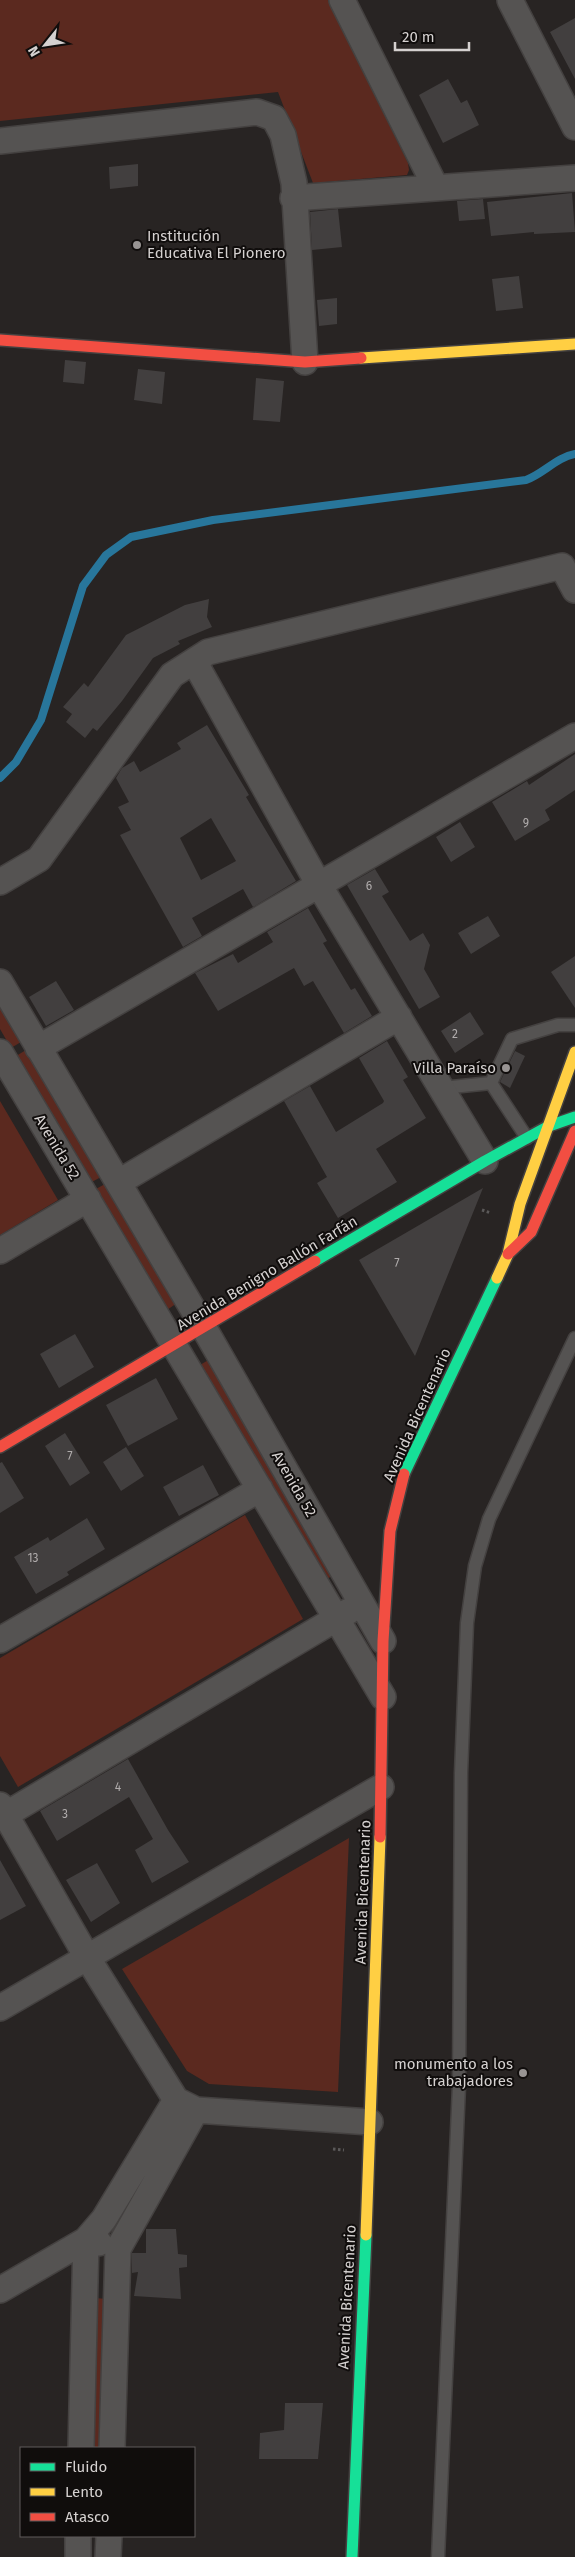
<svg xmlns="http://www.w3.org/2000/svg" width="575" height="2557" font-family="'Fira Sans',sans-serif">
	<style>
		.green { fill: #5b291f }
		.lines { fill: none; stroke-linecap: round; stroke-linejoin: round }
		.stream { stroke: #28769b; stroke-width: 8 }
		.building { fill: #423f3f; fill-rule: evenodd }
		.lane-casing { stroke: #444140; stroke-width: 15 }
		.street-casing { stroke: #444140; stroke-width: 28 }
		.fast-casing { stroke: #444140; stroke-width: 14 }
		.slow-casing { stroke: #444140; stroke-width: 14 }
		.jam-casing { stroke: #444140; stroke-width: 14 }
		.path { stroke: #5b5959; stroke-width: 3; stroke-dasharray: 2.5 2.5; stroke-linecap: butt }
		.lane { stroke: #555352; stroke-width: 12 }
		.street { stroke: #555352; stroke-width: 25 }
		.fast { stroke: #16e098; stroke-width: 11 }
		.slow { stroke: #ffcf43; stroke-width: 11 }
		.jam { stroke: #f24e42; stroke-width: 11 }
		.poi-dot { fill: #989493; stroke: #100d0c; stroke-width: 2 }
		.labels { text-anchor: middle; dominant-baseline: central; stroke-width: 4; stroke-linejoin: round; paint-order: stroke }
		.number-label { font-size: 12px; fill: #b0acac }
		.poi-label { font-size: 15px; fill: #d5d1d0; stroke: #100d0c; text-anchor: end }
		.street-label { font-size: 15px; fill: #d5d1d0; stroke: #100d0c }
	</style>
	<rect width="100%" height="100%" fill="#282423"/>
	<path class="green" d="M 0,0 L 328,0 L 408,163 L 409,170 L 407,175 L 313,183 L 278,92 L 0,121 Z
		M 0,1005 L 21,1042 L 11,1048 L 0,1029 Z
		M 26,1050 L 101,1177 L 90,1183 L 16,1056 Z
		M 0,1101 L 58,1200 L 0,1235 Z
		M 105,1184 L 177,1303 L 167,1310 L 94,1190 Z
		M 210,1359 L 334,1575 L 323,1581 L 200,1365 Z
		M 245,1515 L 303,1619 L 18,1787 L 0,1756 L 0,1658 Z
		M 349,1838 L 338,2092 L 209,2084 L 187,2071 L 122,1969 Z
		M 95,2298 L 107,2299 L 101,2448 L 90,2448 Z"/>
	<g class="lines">
		<path class="stream" d="M 0,778 L 16,762 L 41,720 L 83,586 L 106,555 L 131,537 L 213,520 L 526,480 C 543,474 557,457 575,454"/>
	</g>
	<path class="building" d="M 575,18 L 575,79 L 550,32 Z
		M 448,79 L 461,103 L 467,100 L 479,125 L 443,143 L 419,95 Z
		M 138,164 L 138,186 L 110,189 L 109,167 Z
		M 572,193 L 575,232 L 534,234 L 534,232 L 491,236 L 487,202 Z
		M 483,199 L 485,219 L 459,221 L 457,201 Z
		M 338,209 L 342,247 L 312,250 L 310,212 Z
		M 519,276 L 523,308 L 496,311 L 492,279 Z
		M 337,298 L 337,324 L 319,326 L 317,300 Z
		M 65,360 L 86,362 L 84,384 L 63,382 Z
		M 138,369 L 165,372 L 162,404 L 134,400 Z
		M 256,378 L 284,381 L 280,422 L 253,420 Z
		M 209,599 L 207,617 L 212,627 L 178,641 L 180,644 L 153,658 L 122,701 L 97,731 L 93,728 L 85,738 L 66,722 L 72,714 L 63,707 L 84,683 L 88,687 L 126,635 L 185,605 Z
		M 207,725 L 249,795 L 246,797 L 296,881 L 253,907 L 243,889 L 192,918 L 202,936 L 183,947 L 120,835 L 131,830 L 118,807 L 129,802 L 116,778 L 122,768 L 134,761 L 140,772 L 181,749 L 177,743 ZM 211,818 L 236,861 L 201,880 L 180,838 Z
		M 575,754 L 575,790 L 545,810 L 550,820 L 515,841 L 492,802 L 527,781 L 529,785 Z
		M 460,822 L 475,847 L 451,862 L 436,837 Z
		M 375,869 L 389,892 L 382,896 L 410,941 L 423,933 L 430,945 L 424,969 L 440,997 L 419,1009 L 347,885 Z
		M 308,908 L 327,941 L 323,943 L 351,990 L 355,988 L 372,1016 L 344,1033 L 313,981 L 304,986 L 294,968 L 218,1011 L 195,973 L 233,954 L 238,963 L 273,942 L 267,932 Z
		M 488,916 L 500,936 L 471,954 L 458,933 Z
		M 575,956 L 575,1008 L 551,972 Z
		M 56,981 L 74,1010 L 46,1026 L 29,997 Z
		M 470,1012 L 484,1034 L 455,1053 L 441,1031 Z
		M 387,1041 L 408,1077 L 403,1080 L 426,1118 L 376,1149 L 397,1182 L 338,1218 L 317,1183 L 327,1177 L 284,1101 L 310,1086 L 336,1132 L 383,1103 L 384,1101 L 359,1058 Z
		M 515,1051 L 525,1056 L 510,1088 L 500,1082 Z
		M 483,1188 L 415,1356 L 359,1260 Z
		M 75,1334 L 94,1367 L 59,1388 L 40,1354 Z
		M 156,1378 L 178,1419 L 128,1446 L 106,1405 Z
		M 65,1433 L 90,1473 L 70,1486 L 45,1446 Z
		M 126,1447 L 144,1476 L 121,1491 L 103,1462 Z
		M 2,1462 L 24,1498 L 0,1513 L 0,1463 Z
		M 203,1465 L 219,1495 L 179,1516 L 163,1487 Z
		M 87,1518 L 105,1549 L 67,1572 L 69,1575 L 36,1594 L 14,1557 L 48,1537 L 50,1541 Z
		M 128,1759 L 168,1830 L 189,1862 L 152,1883 L 135,1850 L 153,1839 L 129,1797 L 57,1841 L 40,1811 Z
		M 0,1860 L 26,1906 L 0,1920 Z
		M 97,1863 L 120,1903 L 91,1922 L 66,1880 Z
		M 146,2229 L 176,2229 L 178,2254 L 187,2255 L 187,2267 L 179,2268 L 181,2299 L 134,2296 L 138,2272 L 132,2273 L 132,2253 L 146,2253 Z
		M 285,2403 L 323,2403 L 318,2459 L 259,2459 L 260,2433 L 284,2430 Z"/>
	<g class="lines">
		<defs>
			<path id="lane" d="M 491,1083 L 512,1039 L 558,1025 L 575,1025
				M 491,1083 L 527,1138
				M 442,1088 L 491,1083
				M 438,2557 L 459,2086 L 461,1773 L 467,1623 L 475,1566 L 489,1519 L 575,1338"/>
			<path id="street" d="M 342,0 L 435,186
				M 510,0 L 575,127
				M 0,141 L 257,112 L 274,118 L 283,135 L 294,183 L 305,362
				M 293,198 L 575,178
				M 194,661 L 319,885 L 485,1161
				M 0,882 L 39,859 L 172,675 L 208,652 L 562,566 L 575,590
				M 0,982 L 204,1328 L 383,1641
				M 38,1048 L 575,736
				M 0,1052 L 383,1697
				M 119,1182 L 399,1017
				M 0,1251 L 88,1199
				M 0,1640 L 260,1489
				M 0,1805 L 87,1957 L 176,2100 L 196,2110 L 370,2122
				M 0,1818 L 349,1611
				M 0,2008 L 381,1787
				M 0,2290 L 86,2240 L 99,2243
				M 81,2448 L 86,2240 L 104,2219 L 176,2100
				M 112,2448 L 118,2249 L 196,2110
				M 78,2557 L 78,2536
				M 108,2557 L 109,2536"/>
			<path id="fast" d="M 315,1261 L 485,1161 L 549,1126 L 575,1117
				M 404,1474 L 497,1278
				M 352,2557 L 366,2235"/>
			<path id="slow" d="M 361,358 L 575,344
				M 497,1278 L 508,1254 L 520,1204 L 575,1052
				M 366,2235 L 380,1837"/>
			<path id="jam" d="M 0,340 L 305,362 L 361,358
				M 508,1254 L 531,1232 L 575,1131
				M 0,1447 L 315,1261
				M 380,1837 L 383,1641 L 390,1531 L 404,1474"/>
		</defs>
		<use href="#lane" class="lane-casing"/>
		<use href="#street" class="street-casing"/>
		<use href="#fast" class="fast-casing"/>
		<use href="#slow" class="slow-casing"/>
		<use href="#jam" class="jam-casing"/>
		<path class="path" d="M 482,1210 L 491,1213
			M 333,2149 L 344,2150"/>
		<use href="#lane" class="lane"/>
		<use href="#street" class="street"/>
		<use href="#fast" class="fast"/>
		<use href="#slow" class="slow"/>
		<use href="#jam" class="jam"/>
	</g>
	<g class="poi-dot">
		<circle cx="137" cy="245" r="5"/>
		<circle cx="506" cy="1068" r="5"/>
		<circle cx="523" cy="2073" r="5"/>
	</g>
	<g class="labels">
		<g class="number-label">
			<text x="526" y="823">9</text>
			<text x="369" y="886">6</text>
			<text x="455" y="1034">2</text>
			<text x="397" y="1263">7</text>
			<text x="70" y="1456">7</text>
			<text x="33" y="1558">13</text>
			<text x="118" y="1787">4</text>
			<text x="65" y="1814">3</text>
		</g>
		<g class="poi-label">
			<text x="147" y="236" text-anchor="start">Institución<tspan x="147" dy="17">Educativa El Pionero</tspan></text>
			<text x="496" y="1068">Villa Paraíso</text>
			<text x="513" y="2064">monumento a los<tspan x="513" dy="17">trabajadores</tspan></text>
		</g>
		<g class="street-label">
			<text transform="translate(57 1147) rotate(59)">Avenida 52</text>
			<text transform="translate(267 1273) rotate(-31)">Avenida Benigno Ballón Farfán</text>
			<text transform="translate(417 1415) rotate(-66)">Avenida Bicentenario</text>
			<text transform="translate(294 1484) rotate(60)">Avenida 52</text>
			<text transform="translate(363 1892) rotate(-88)">Avenida Bicentenario</text>
			<text transform="translate(347 2297) rotate(-87)">Avenida Bicentenario</text>
		</g>
	</g>
	<rect x="20" y="2447" width="175" height="90" fill="#100d0c" stroke="#5f5b5a"/>
	<rect x="30" y="2463" width="25" height="8" fill="#16e098" stroke="#5f5b5a"/>
	<text x="65" y="2472" font-size="15" fill="#d5d1d0">Fluido</text>
	<rect x="30" y="2488" width="25" height="8" fill="#ffcf43" stroke="#5f5b5a"/>
	<text x="65" y="2497" font-size="15" fill="#d5d1d0">Lento</text>
	<rect x="30" y="2513" width="25" height="8" fill="#f24e42" stroke="#5f5b5a"/>
	<text x="65" y="2522" font-size="15" fill="#d5d1d0">Atasco</text>
	<g transform="translate(45 45) rotate(240)" stroke="#100d0c" stroke-width="4" paint-order="stroke">
	<path d="M0-4L9 19L0 12L-9 19Z" fill="#d5d1d0"/>
	<text y="-8" font-size="14" font-weight="bold" text-anchor="middle" fill="#d5d1d0">N</text>
	</g>
	<path d="M395 42v8h74v-8" fill="none" stroke="#d5d1d0" stroke-width="2.5"/>
	<text x="402" y="42" font-size="15" fill="#d5d1d0" stroke="#100d0c" stroke-width="4" paint-order="stroke">20 m</text>
</svg>
